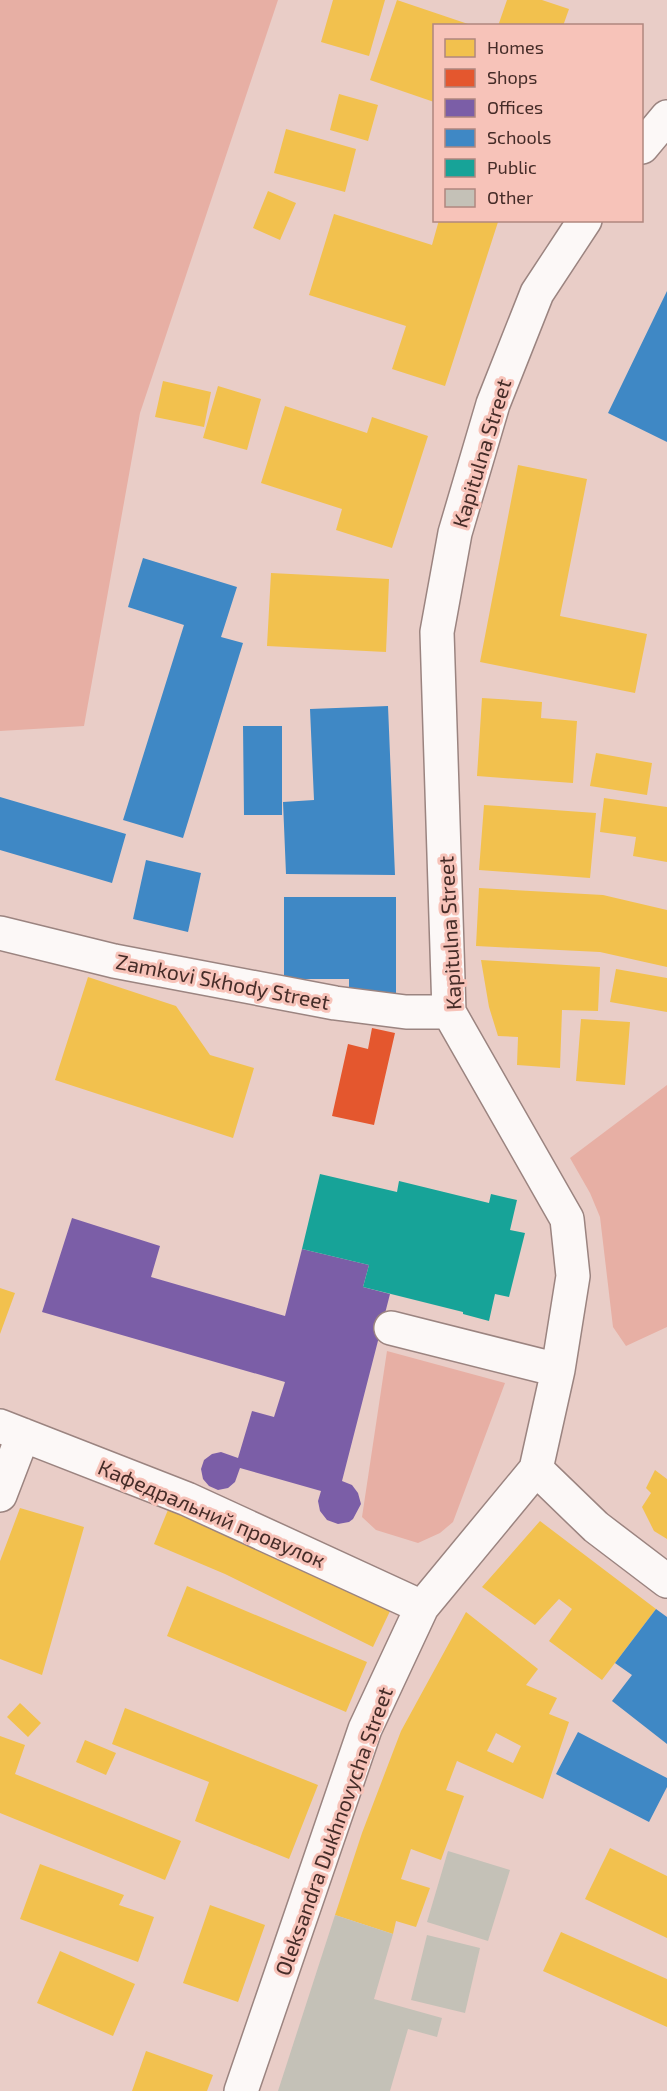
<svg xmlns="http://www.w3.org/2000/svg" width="667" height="2091" font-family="'Exo 2',sans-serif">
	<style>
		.green { fill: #e7afa4 }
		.homes { fill: #f2c14e; fill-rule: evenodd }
		.shops { fill: #e4572e }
		.offices { fill: #7b5ea7 }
		.schools { fill: #3f88c5 }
		.public { fill: #17a398 }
		.building { fill: #c4c1b7 }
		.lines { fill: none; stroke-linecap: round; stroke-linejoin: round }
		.minor-casing { stroke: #9b8480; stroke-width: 36 }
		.minor { stroke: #fcf8f7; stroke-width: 33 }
		.labels { text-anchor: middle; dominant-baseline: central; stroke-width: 6; stroke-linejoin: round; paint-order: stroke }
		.street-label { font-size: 21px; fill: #452c28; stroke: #f7c3b9 }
	</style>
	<rect width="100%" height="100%" fill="#e9cdc7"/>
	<path class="green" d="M 0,0 L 278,0 L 140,413 L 84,726 L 0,731 Z
		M 667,1085 L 667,1327 L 626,1346 L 613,1327 L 600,1217 L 590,1193 L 570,1158 Z
		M 387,1351 L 505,1383 L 453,1522 L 440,1533 L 418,1543 L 376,1530 L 362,1517 Z"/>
	<path class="homes" d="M 333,0 L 385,0 L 369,56 L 321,42 Z
		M 397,0 L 471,25 L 434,26 L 434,102 L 370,80 Z
		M 507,0 L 542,0 L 569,9 L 563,26 L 498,26 Z
		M 339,94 L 378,105 L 368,141 L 330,130 Z
		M 286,129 L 356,149 L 345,192 L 274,173 Z
		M 268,191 L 296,203 L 280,240 L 253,228 Z
		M 334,214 L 432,245 L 439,220 L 498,222 L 445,386 L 392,369 L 406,326 L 309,295 Z
		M 163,381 L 211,392 L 204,427 L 155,417 Z
		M 218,386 L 261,399 L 247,450 L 203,438 Z
		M 285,406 L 367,433 L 372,417 L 428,436 L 392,548 L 336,530 L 342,509 L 261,483 Z
		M 518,465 L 587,479 L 560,616 L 647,634 L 635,693 L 480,662 Z
		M 271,573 L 389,579 L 386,652 L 267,646 Z
		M 482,698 L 542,702 L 541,718 L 577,721 L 573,783 L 477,776 Z
		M 596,753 L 652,763 L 647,795 L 590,786 Z
		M 604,798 L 667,807 L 667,862 L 633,856 L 636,837 L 600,832 Z
		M 484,805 L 596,813 L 590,878 L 479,870 Z
		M 479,888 L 603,895 L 667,910 L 667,967 L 600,952 L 476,946 Z
		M 481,960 L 600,967 L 598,1011 L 562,1010 L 560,1068 L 517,1065 L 518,1037 L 498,1036 L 489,1007 Z
		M 616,969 L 667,978 L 667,1012 L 610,1002 Z
		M 88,977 L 176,1006 L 210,1055 L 254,1068 L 233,1138 L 55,1080 Z
		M 581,1019 L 630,1022 L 625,1085 L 576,1081 Z
		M 0,1288 L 15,1293 L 0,1334 Z
		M 655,1470 L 667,1479 L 667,1539 L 654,1531 L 642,1507 L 651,1493 L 646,1488 Z
		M 170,1505 L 391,1609 L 373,1647 L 225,1574 L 154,1544 Z
		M 20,1508 L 84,1527 L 42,1675 L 0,1659 L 0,1561 Z
		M 540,1521 L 656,1609 L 602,1680 L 549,1641 L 572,1609 L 559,1599 L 535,1625 L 482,1587 Z
		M 187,1586 L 367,1662 L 346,1712 L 167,1636 Z
		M 466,1612 L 538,1669 L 526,1685 L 557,1698 L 549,1714 L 569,1722 L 543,1799 L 457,1761 L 446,1790 L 464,1796 L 441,1860 L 411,1849 L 401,1879 L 430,1888 L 416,1927 L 396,1921 L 393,1934 L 335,1915 L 362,1833 L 401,1731 ZM 496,1733 L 521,1746 L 513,1763 L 487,1751 Z
		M 20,1703 L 41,1723 L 28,1737 L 7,1717 Z
		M 125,1708 L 318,1785 L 289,1859 L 195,1821 L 209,1782 L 112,1744 Z
		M 0,1736 L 25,1745 L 15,1774 L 181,1841 L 165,1880 L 0,1813 Z
		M 85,1740 L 116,1753 L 106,1775 L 76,1762 Z
		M 610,1848 L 667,1876 L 667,1938 L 585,1899 Z
		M 40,1864 L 124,1895 L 119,1905 L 154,1917 L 138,1962 L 20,1919 Z
		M 210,1905 L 265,1925 L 238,2002 L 183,1983 Z
		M 561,1932 L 667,1979 L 667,2027 L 543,1971 Z
		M 60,1951 L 135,1984 L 113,2036 L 37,2003 Z
		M 146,2051 L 213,2075 L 207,2091 L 132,2091 Z"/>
	<path class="shops" d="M 372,1028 L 395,1033 L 374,1125 L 332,1116 L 348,1044 L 368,1049 Z"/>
	<path class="offices" d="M 72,1218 L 160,1246 L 151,1277 L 285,1316 L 302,1249 L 369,1265 L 363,1287 L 390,1294 L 342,1481 L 352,1485 L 358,1493 L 361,1504 L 353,1519 L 349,1522 L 338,1524 L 327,1520 L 320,1511 L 318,1501 L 321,1491 L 240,1468 L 235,1482 L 228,1488 L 218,1490 L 209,1486 L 203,1479 L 201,1469 L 204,1460 L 212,1454 L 221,1452 L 238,1458 L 252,1411 L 274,1417 L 285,1382 L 42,1312 Z"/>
	<path class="schools" d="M 667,291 L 667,442 L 608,413 Z
		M 143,558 L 237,587 L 221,637 L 243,643 L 183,838 L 123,820 L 184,625 L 128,607 Z
		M 388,706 L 395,875 L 286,874 L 283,802 L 314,800 L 310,709 Z
		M 243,726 L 282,726 L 282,815 L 244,815 Z
		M 0,797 L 126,834 L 112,883 L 0,850 Z
		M 146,860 L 201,873 L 188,932 L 133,919 Z
		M 284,897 L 396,897 L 396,1000 L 349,1000 L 349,979 L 284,979 Z
		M 656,1609 L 667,1617 L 667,1744 L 612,1701 L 632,1675 L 615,1663 Z
		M 578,1732 L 667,1778 L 667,1787 L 649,1822 L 556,1774 Z"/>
	<path class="public" d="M 320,1174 L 397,1192 L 399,1181 L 489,1203 L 491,1194 L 517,1200 L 510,1230 L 525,1233 L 509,1297 L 495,1294 L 489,1321 L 463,1314 L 463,1312 L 363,1287 L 369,1265 L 302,1249 Z"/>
	<path class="building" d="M 448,1851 L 510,1870 L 488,1941 L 427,1922 Z
		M 335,1915 L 393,1934 L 374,1999 L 442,2018 L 437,2037 L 408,2029 L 390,2091 L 278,2091 Z
		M 427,1935 L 480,1948 L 465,2013 L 411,2000 Z"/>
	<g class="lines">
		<defs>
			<path id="minor" d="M 642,147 L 667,117
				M 0,933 L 114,961 L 335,1003 L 406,1012 L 449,1012
				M 391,1328 L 558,1370
				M 0,1426 L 187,1499 L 422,1607
				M 536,1469 L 596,1527 L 667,1581
				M 0,1495 L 23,1435
				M 241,2091 L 365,1729 L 422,1607 L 536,1469 L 558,1370 L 573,1276 L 567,1219 L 449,1012 L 437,632 L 455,533 L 493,404 L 537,293 L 585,220"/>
		</defs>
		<use href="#minor" class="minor-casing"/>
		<use href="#minor" class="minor"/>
	</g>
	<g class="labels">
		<g class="street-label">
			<text transform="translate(481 453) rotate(-73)">Kapitulna Street</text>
			<text transform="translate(449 933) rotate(-93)">Kapitulna Street</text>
			<text transform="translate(223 981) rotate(11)">Zamkovi Skhody Street</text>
			<text transform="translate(212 1513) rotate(23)">Кафедральний провулок</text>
			<text transform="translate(333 1831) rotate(-70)">Oleksandra Dukhnovycha Street</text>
		</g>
	</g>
	<rect x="433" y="24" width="210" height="198" fill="#f7c3b9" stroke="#b0877f" stroke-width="1.5"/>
	<rect x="445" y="39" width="30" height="18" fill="#f2c14e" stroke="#b0877f" stroke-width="1.5"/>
	<text x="487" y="54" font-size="18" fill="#452c28">Homes</text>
	<rect x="445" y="69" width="30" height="18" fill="#e4572e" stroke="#b0877f" stroke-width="1.5"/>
	<text x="487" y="84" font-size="18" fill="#452c28">Shops</text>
	<rect x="445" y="99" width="30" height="18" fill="#7b5ea7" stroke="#b0877f" stroke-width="1.5"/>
	<text x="487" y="114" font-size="18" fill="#452c28">Offices</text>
	<rect x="445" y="129" width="30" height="18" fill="#3f88c5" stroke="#b0877f" stroke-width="1.5"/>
	<text x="487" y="144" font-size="18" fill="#452c28">Schools</text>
	<rect x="445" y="159" width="30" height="18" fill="#17a398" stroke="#b0877f" stroke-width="1.5"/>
	<text x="487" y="174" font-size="18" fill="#452c28">Public</text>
	<rect x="445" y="189" width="30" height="18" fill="#c4c1b7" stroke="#b0877f" stroke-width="1.5"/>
	<text x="487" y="204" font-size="18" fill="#452c28">Other</text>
</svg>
